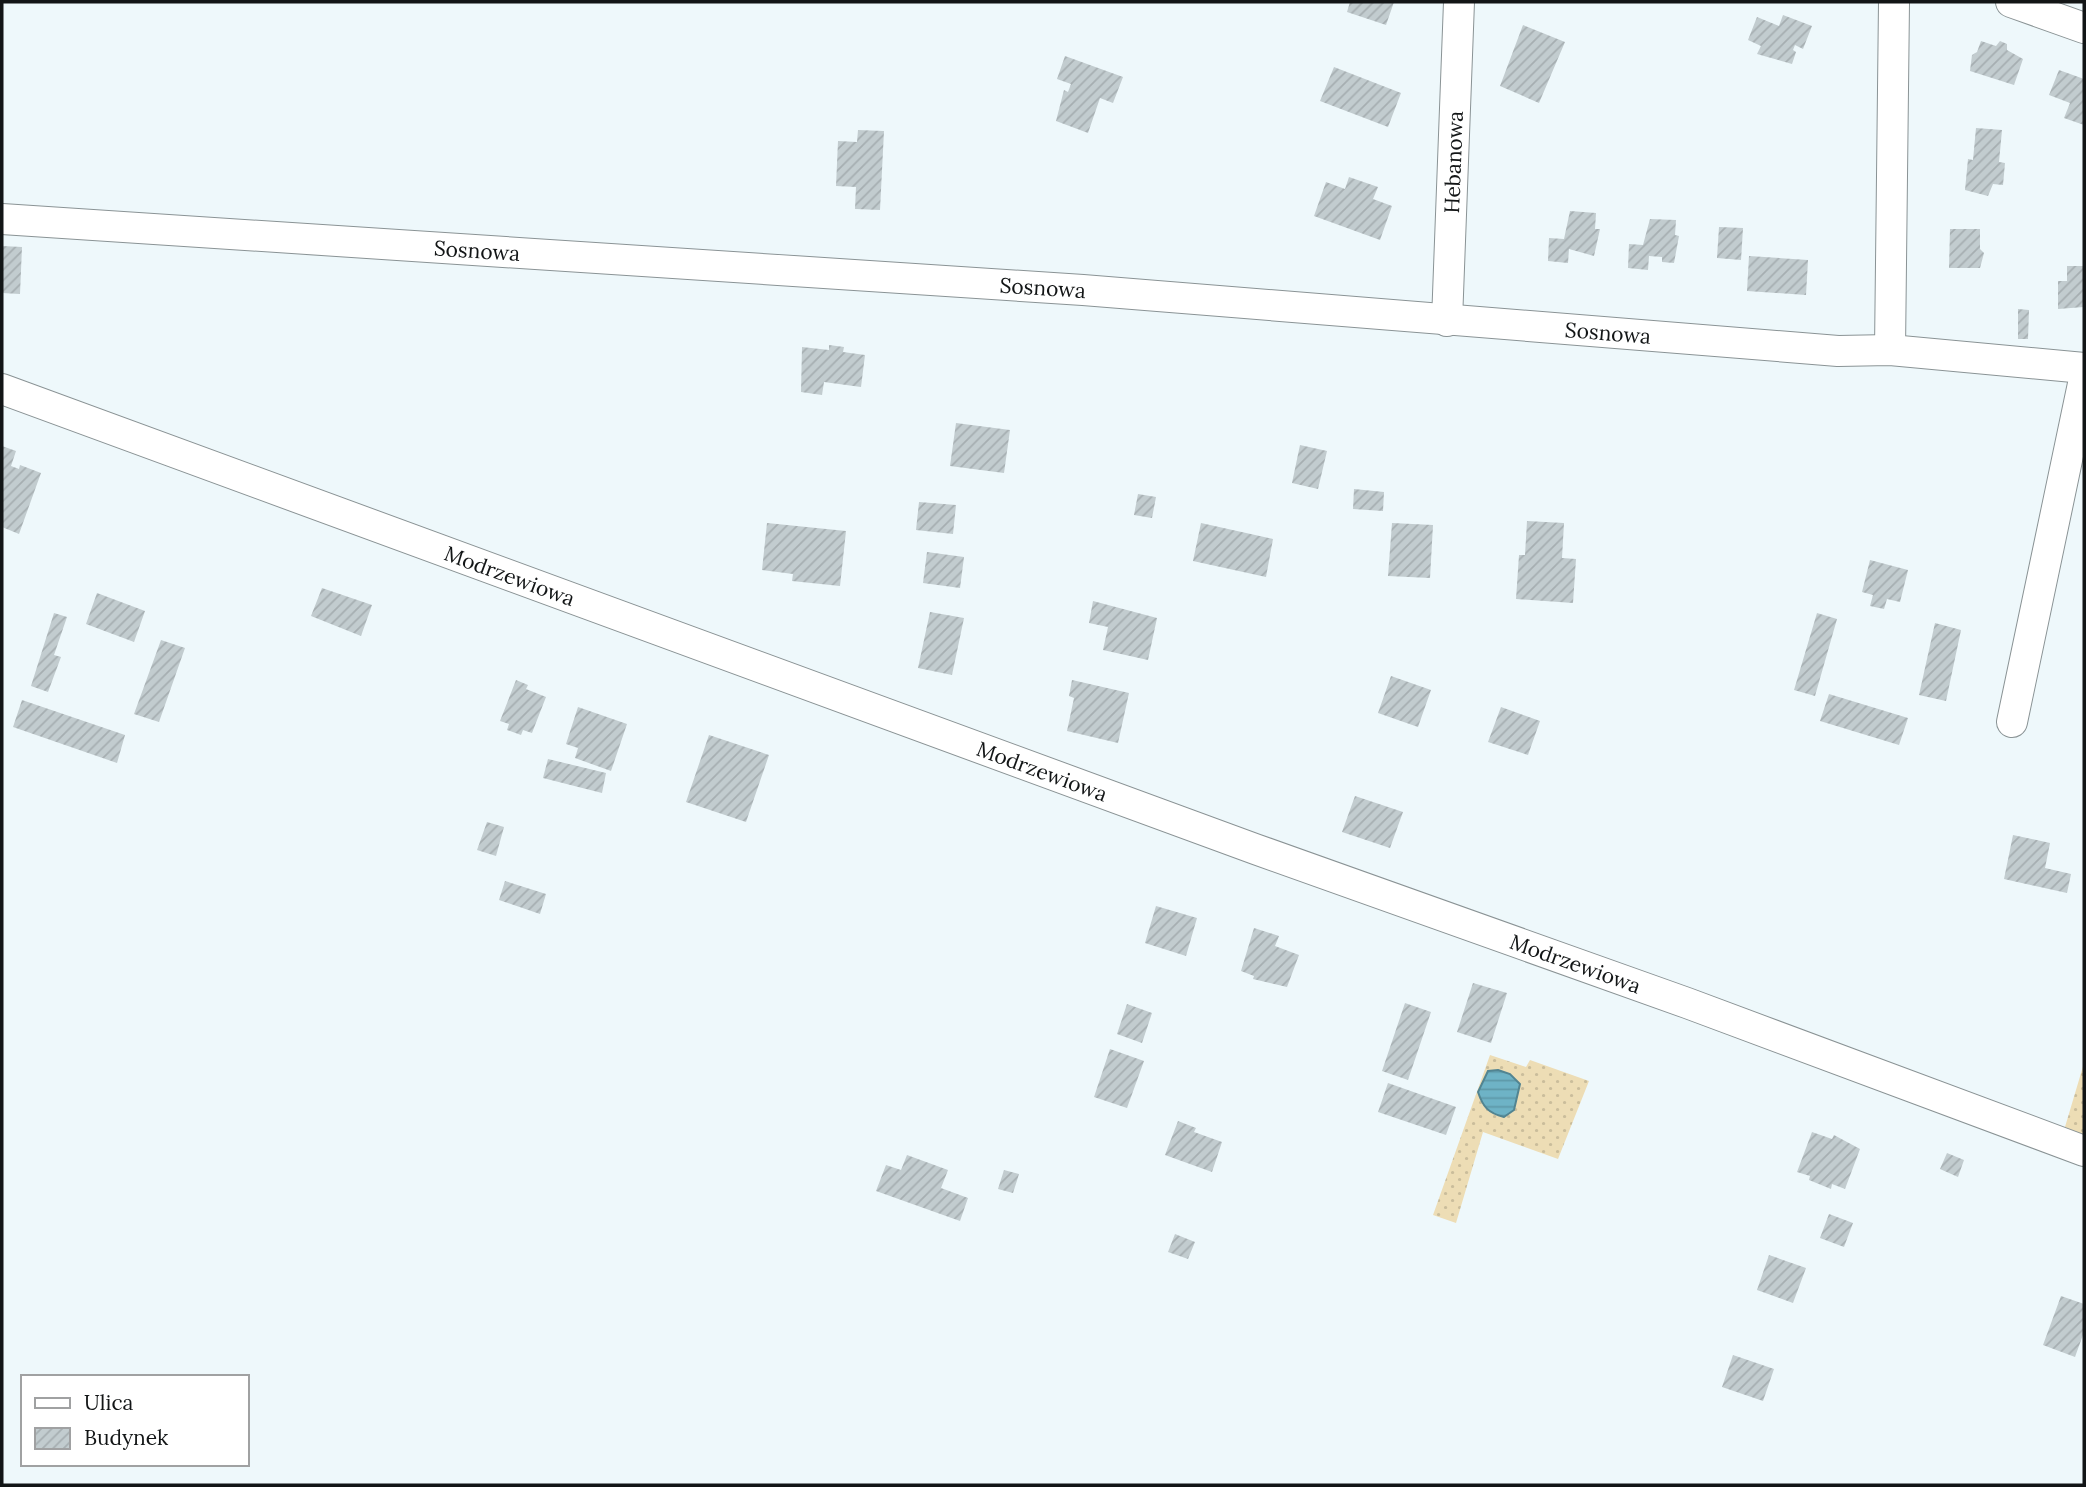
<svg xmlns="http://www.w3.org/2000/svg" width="2086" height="1487" font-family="Lora,serif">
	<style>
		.garden { fill: url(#garden-dots) }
		.water { fill: url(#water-rules); stroke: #528491; stroke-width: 2 }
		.building { fill: url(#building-hatch) }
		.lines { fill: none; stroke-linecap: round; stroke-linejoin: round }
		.street-casing { stroke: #8a9395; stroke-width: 32 }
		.street { stroke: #fff; stroke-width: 30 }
		.labels { text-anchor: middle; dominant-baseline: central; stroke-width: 7; stroke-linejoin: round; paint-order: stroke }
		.street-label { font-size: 21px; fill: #121516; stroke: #fff }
	</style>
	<defs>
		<pattern id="garden-dots" width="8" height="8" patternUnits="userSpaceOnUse" patternTransform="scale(1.75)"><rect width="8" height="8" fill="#edddb5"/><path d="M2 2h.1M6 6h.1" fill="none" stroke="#cabd9b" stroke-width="1.8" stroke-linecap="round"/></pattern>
		<pattern id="water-rules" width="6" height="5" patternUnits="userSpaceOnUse" patternTransform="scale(1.75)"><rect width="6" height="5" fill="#6eb3c6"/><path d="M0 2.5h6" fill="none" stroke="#5e99a9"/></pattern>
		<pattern id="building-hatch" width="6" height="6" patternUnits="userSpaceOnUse" patternTransform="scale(1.75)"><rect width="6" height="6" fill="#c2cccf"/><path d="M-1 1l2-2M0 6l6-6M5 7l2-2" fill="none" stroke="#a6aeb1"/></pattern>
	</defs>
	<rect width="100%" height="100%" fill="#eef8fb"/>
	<path class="garden" d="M 1490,1055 L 1526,1067 L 1530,1060 L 1589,1081 L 1558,1159 L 1483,1132 L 1456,1223 L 1433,1215 Z
		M 2084,1063 L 2084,1136 L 2065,1127 Z"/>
	<path class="water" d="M 1498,1070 L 1510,1074 L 1520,1084 L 1514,1110 L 1504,1117 C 1488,1113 1483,1107 1478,1092 L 1488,1071 Z"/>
	<path class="building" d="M 1350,2 L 1394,2 L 1386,25 L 1347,12 Z
		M 1783,15 L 1812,26 L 1803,49 L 1795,45 L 1793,50 L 1796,52 L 1792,64 L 1757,54 L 1761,46 L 1748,40 L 1757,17 L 1779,26 Z
		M 1523,25 L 1565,42 L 1539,103 L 1500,86 Z
		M 1981,41 L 1996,46 L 2000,41 L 2007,44 L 2007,50 L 2023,59 L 2014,85 L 1970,71 L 1972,55 L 1977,52 Z
		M 1065,56 L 1123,77 L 1113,103 L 1100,98 L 1088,133 L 1056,121 L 1064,90 L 1068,92 L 1071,84 L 1057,79 Z
		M 1334,67 L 1401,93 L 1388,127 L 1320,101 Z
		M 2059,70 L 2084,79 L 2084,125 L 2064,118 L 2070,103 L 2049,95 Z
		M 1976,128 L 2002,130 L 1999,162 L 2005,163 L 2003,185 L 1993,184 L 1988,196 L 1965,190 L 1968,159 L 1973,160 Z
		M 858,130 L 884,131 L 880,210 L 855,209 L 856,187 L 836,186 L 838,141 L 857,142 Z
		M 1349,177 L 1378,187 L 1373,199 L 1392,206 L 1380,240 L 1314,216 L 1326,182 L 1345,189 Z
		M 1570,211 L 1596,213 L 1595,229 L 1600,229 L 1594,256 L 1569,249 L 1568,263 L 1548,261 L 1549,238 L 1564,239 Z
		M 1650,219 L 1676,220 L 1675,235 L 1679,236 L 1674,263 L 1662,262 L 1662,257 L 1649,256 L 1648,270 L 1628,268 L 1629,244 L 1643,245 Z
		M 1719,227 L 1743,228 L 1741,260 L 1717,258 Z
		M 1950,229 L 1980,229 L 1980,249 L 1984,253 L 1980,268 L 1949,268 Z
		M 2,246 L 22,247 L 20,294 L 2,293 Z
		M 1749,256 L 1808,260 L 1806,295 L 1747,291 Z
		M 2067,266 L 2084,266 L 2084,307 L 2058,309 L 2058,281 L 2067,281 Z
		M 2018,309 L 2029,310 L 2028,339 L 2018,339 Z
		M 829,345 L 844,347 L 843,352 L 865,355 L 861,387 L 824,382 L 822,395 L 801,392 L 802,347 L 829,350 Z
		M 956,423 L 1010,430 L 1004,473 L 950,466 Z
		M 1300,445 L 1327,451 L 1318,489 L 1292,483 Z
		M 2,446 L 16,451 L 11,466 L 19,469 L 20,465 L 41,473 L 19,534 L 2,527 Z
		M 1354,489 L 1384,492 L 1383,511 L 1353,509 Z
		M 1138,494 L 1156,497 L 1152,518 L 1134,515 Z
		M 919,502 L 956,505 L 953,534 L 916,530 Z
		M 1527,521 L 1564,523 L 1562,558 L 1576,559 L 1573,603 L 1516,599 L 1519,555 L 1525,555 Z
		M 767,523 L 846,531 L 840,586 L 792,581 L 793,574 L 762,570 Z
		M 1201,523 L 1273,539 L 1266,577 L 1193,561 Z
		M 1392,523 L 1433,525 L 1430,578 L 1388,576 Z
		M 927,552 L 964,557 L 960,588 L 923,583 Z
		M 1870,560 L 1908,570 L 1900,602 L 1887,599 L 1884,609 L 1870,606 L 1873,595 L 1862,592 Z
		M 322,588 L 372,605 L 361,636 L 311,616 Z
		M 97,593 L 145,611 L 134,642 L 86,624 Z
		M 1093,601 L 1157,618 L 1148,660 L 1103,650 L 1108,627 L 1089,623 Z
		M 930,612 L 964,618 L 952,675 L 918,668 Z
		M 54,613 L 67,617 L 54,655 L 61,657 L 48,692 L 31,686 Z
		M 1817,613 L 1837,619 L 1815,696 L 1794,690 Z
		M 1935,623 L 1961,630 L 1946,701 L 1919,695 Z
		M 161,640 L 185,648 L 159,722 L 134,714 Z
		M 1391,676 L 1431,690 L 1418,727 L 1378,713 Z
		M 516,680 L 528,685 L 526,689 L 546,697 L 532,733 L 523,730 L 521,735 L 507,730 L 509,724 L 500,721 Z
		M 1072,680 L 1129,693 L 1118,743 L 1067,731 L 1074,698 L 1069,696 Z
		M 1829,694 L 1908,718 L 1899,745 L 1820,721 Z
		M 22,700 L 125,735 L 117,763 L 13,727 Z
		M 578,707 L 627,724 L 611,771 L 575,758 L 578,748 L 566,744 Z
		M 1501,707 L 1540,721 L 1528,755 L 1488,742 Z
		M 709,735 L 769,755 L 746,822 L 686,802 Z
		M 548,759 L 606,773 L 602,793 L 543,778 Z
		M 1355,796 L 1403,812 L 1390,848 L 1342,832 Z
		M 487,822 L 504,827 L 496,856 L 477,850 Z
		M 2013,835 L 2050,843 L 2045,868 L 2071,874 L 2067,893 L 2004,879 Z
		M 505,881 L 546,894 L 540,914 L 499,900 Z
		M 1156,906 L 1197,918 L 1186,956 L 1145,943 Z
		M 1254,928 L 1279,936 L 1275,946 L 1299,955 L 1287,987 L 1253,979 L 1254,976 L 1241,971 Z
		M 1473,983 L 1507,993 L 1491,1043 L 1457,1032 Z
		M 1405,1003 L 1431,1012 L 1408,1080 L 1382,1071 Z
		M 1127,1004 L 1152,1013 L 1142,1043 L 1117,1034 Z
		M 1110,1049 L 1144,1061 L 1127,1108 L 1094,1097 Z
		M 1388,1083 L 1456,1107 L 1446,1135 L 1378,1112 Z
		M 1178,1121 L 1196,1128 L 1194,1132 L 1222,1142 L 1212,1172 L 1165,1155 Z
		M 1812,1132 L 1832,1139 L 1834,1135 L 1860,1149 L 1845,1189 L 1832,1184 L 1831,1189 L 1809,1180 L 1810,1176 L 1797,1172 Z
		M 1947,1153 L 1964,1160 L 1958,1177 L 1940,1169 Z
		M 907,1155 L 948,1170 L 941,1188 L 968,1198 L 960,1221 L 876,1191 L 886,1165 L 901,1170 Z
		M 1004,1170 L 1019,1174 L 1013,1193 L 998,1189 Z
		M 1829,1214 L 1853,1223 L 1844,1247 L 1820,1238 Z
		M 1175,1234 L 1195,1242 L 1188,1259 L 1168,1252 Z
		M 1769,1255 L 1806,1268 L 1793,1303 L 1757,1290 Z
		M 2061,1296 L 2084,1304 L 2084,1332 L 2075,1357 L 2043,1345 Z
		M 1733,1355 L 1774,1369 L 1763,1401 L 1722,1387 Z"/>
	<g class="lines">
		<defs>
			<g id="street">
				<path d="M 2011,2 L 2084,28"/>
				<path id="s1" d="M 2,219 L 1083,290 L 1838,351 L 1890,350 L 2084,368"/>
				<path id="s2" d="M 1447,321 L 1459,2"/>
				<path d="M 1890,350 L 1894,2"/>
				<path id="s3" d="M 2,389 L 1255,849 L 1687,1003 L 2084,1151"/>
				<path d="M 2012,722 L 2084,379"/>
			</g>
		</defs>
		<use href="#street" class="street-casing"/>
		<use href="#street" class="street"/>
	</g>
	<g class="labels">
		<g class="street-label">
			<text stroke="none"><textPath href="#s2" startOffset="159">Hebanowa</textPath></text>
			<text stroke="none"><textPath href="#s1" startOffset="476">Sosnowa</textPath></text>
			<text stroke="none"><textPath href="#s1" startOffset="1043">Sosnowa</textPath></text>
			<text stroke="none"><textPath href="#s1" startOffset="1610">Sosnowa</textPath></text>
			<text stroke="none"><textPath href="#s3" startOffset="541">Modrzewiowa</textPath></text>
			<text stroke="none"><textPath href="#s3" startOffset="1108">Modrzewiowa</textPath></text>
			<text stroke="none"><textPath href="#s3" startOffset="1675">Modrzewiowa</textPath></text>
		</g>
	</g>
	<rect width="2086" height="1487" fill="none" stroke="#121516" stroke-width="7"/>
	<rect x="21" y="1375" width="228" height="91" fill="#ffffff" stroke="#a0a1a2" stroke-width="2"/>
	<rect x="35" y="1398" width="35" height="10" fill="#ffffff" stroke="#a0a1a2" stroke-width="2"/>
	<text x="84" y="1410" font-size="21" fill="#121516">Ulica</text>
	<rect x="35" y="1428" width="35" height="21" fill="url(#building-hatch)" stroke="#a0a1a2" stroke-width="2"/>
	<text x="84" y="1445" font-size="21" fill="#121516">Budynek</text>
</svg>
